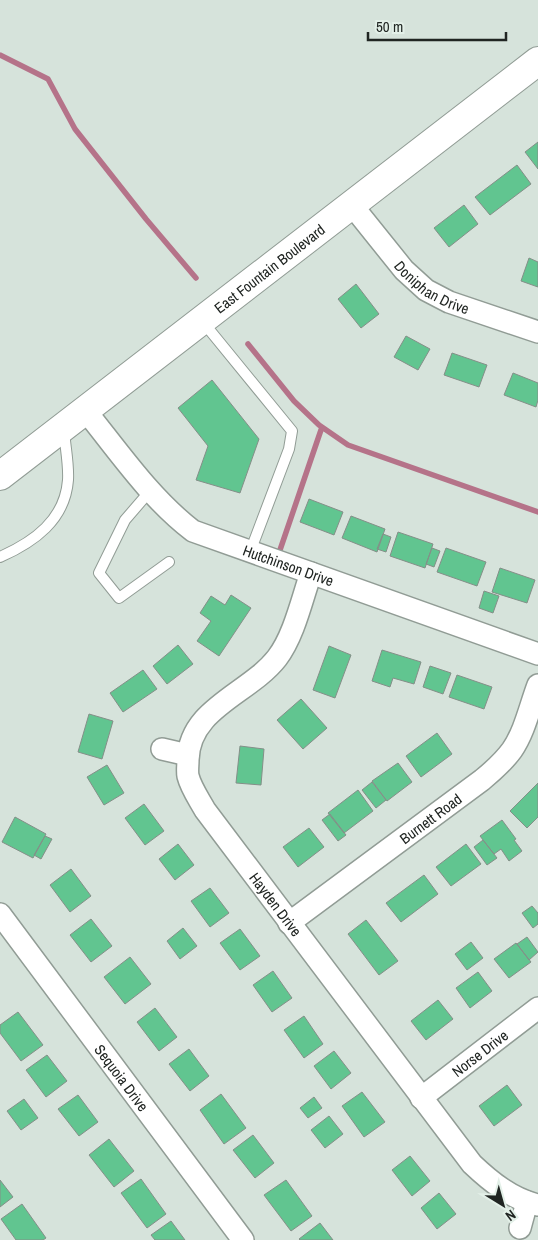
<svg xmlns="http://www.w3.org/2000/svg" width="538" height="1240" font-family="'Archivo Narrow',sans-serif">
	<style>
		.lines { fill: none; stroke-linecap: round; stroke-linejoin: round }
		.stream { stroke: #b57389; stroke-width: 5.5 }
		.building { fill: #61c590; stroke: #848f88 }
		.lane-casing { stroke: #919c95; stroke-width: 12 }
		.street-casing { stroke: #919c95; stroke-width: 24 }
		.primary-casing { stroke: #919c95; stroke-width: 30 }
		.lane { stroke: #fff; stroke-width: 10 }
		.street { stroke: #fff; stroke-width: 21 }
		.primary { stroke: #fff; stroke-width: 28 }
		.labels { text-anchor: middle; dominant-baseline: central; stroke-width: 4; stroke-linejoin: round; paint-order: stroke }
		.street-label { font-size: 15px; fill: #202522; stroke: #e3f0e8 }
	</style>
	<rect width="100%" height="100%" fill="#d6e3db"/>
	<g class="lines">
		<path class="stream" d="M 0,55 L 48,79 L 75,129 L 146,219 L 196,278
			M 248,344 L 294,401 L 319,425 L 348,445 L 538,512
			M 280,550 L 322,427"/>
	</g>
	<path class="building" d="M 538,142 L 538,169 L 525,152 Z
		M 517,165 L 531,184 L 490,215 L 475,197 Z
		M 464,205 L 478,224 L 449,247 L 434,228 Z
		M 529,258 L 538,262 L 538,287 L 521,281 Z
		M 356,284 L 379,314 L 361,328 L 338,299 Z
		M 406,336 L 430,349 L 418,370 L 394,357 Z
		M 452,353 L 487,365 L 479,387 L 444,375 Z
		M 513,373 L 538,383 L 538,400 L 536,407 L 504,395 Z
		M 212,380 L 259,439 L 240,493 L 196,480 L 208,446 L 178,408 Z
		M 309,499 L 343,512 L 334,535 L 300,522 Z
		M 351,516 L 385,529 L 377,552 L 342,538 Z
		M 398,532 L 433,544 L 425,568 L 390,556 Z
		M 383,534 L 391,537 L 386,552 L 377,549 Z
		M 432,548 L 440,551 L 434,567 L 426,564 Z
		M 446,548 L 486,562 L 477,586 L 437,572 Z
		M 500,568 L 535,580 L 527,603 L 492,592 Z
		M 484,591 L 499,596 L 493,613 L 479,608 Z
		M 231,595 L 251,608 L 219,656 L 197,641 L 211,621 L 200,613 L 211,596 L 225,605 Z
		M 178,645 L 193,664 L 167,684 L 153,666 Z
		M 329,646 L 351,655 L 335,698 L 313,690 Z
		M 382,650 L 421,662 L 414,684 L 393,678 L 390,687 L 372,681 Z
		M 430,666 L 451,673 L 443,694 L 423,687 Z
		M 143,670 L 157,689 L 123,712 L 110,693 Z
		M 457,675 L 492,687 L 484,709 L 449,697 Z
		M 301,699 L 327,728 L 303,749 L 277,720 Z
		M 89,714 L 113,721 L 102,759 L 78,752 Z
		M 437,733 L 452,754 L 421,777 L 406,756 Z
		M 240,746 L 264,749 L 261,785 L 236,783 Z
		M 398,763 L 412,782 L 387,801 L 372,781 Z
		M 107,765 L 124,793 L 104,805 L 87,777 Z
		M 372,782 L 386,800 L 376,808 L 362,790 Z
		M 538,783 L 538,817 L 527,828 L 510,811 Z
		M 358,790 L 373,811 L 344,833 L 328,813 Z
		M 144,804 L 164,831 L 145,845 L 125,818 Z
		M 330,814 L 346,835 L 338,841 L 322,820 Z
		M 15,817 L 46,834 L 33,858 L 2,842 Z
		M 502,820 L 516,839 L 514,840 L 522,851 L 509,861 L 501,849 L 494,854 L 480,836 Z
		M 309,828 L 324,847 L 298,867 L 283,847 Z
		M 45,836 L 52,839 L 41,859 L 34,855 Z
		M 483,840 L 497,858 L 487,865 L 474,847 Z
		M 178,844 L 194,865 L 175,880 L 159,859 Z
		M 466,844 L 481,864 L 451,886 L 436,867 Z
		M 71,869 L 91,896 L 70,912 L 50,885 Z
		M 424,875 L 438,894 L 401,922 L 386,903 Z
		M 210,888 L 229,913 L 210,927 L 191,901 Z
		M 532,906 L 538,913 L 538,924 L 533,928 L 522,913 Z
		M 91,919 L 112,946 L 91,962 L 70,935 Z
		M 366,920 L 398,961 L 379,975 L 348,934 Z
		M 183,928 L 197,946 L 180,959 L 167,941 Z
		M 240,929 L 260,956 L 240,970 L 220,943 Z
		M 527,937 L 538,952 L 529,960 L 517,944 Z
		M 471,942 L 483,958 L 467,970 L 455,954 Z
		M 516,943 L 531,962 L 509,978 L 494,959 Z
		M 130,957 L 151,984 L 125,1004 L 104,977 Z
		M 273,971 L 292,998 L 272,1012 L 253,985 Z
		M 478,972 L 492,991 L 470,1008 L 456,988 Z
		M 438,1000 L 453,1019 L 426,1040 L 411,1021 Z
		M 155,1008 L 177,1037 L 159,1051 L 137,1022 Z
		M 18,1012 L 43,1045 L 21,1061 L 0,1033 L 0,1025 Z
		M 304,1016 L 323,1044 L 304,1058 L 284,1030 Z
		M 189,1049 L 209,1076 L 190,1091 L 169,1064 Z
		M 334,1051 L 351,1073 L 331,1089 L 314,1066 Z
		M 47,1055 L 67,1081 L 46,1097 L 26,1070 Z
		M 507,1085 L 522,1105 L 494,1126 L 479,1106 Z
		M 362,1092 L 385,1122 L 364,1137 L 342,1106 Z
		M 221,1094 L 246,1128 L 224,1144 L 200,1110 Z
		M 78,1095 L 98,1122 L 79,1136 L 58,1109 Z
		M 314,1097 L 322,1108 L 308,1118 L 300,1108 Z
		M 24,1099 L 38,1118 L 21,1130 L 7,1111 Z
		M 329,1116 L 343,1134 L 325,1148 L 311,1130 Z
		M 253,1135 L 274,1163 L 255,1178 L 233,1150 Z
		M 109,1139 L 134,1171 L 114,1187 L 89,1155 Z
		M 410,1156 L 430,1181 L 412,1196 L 392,1170 Z
		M 141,1179 L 166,1214 L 147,1228 L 121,1193 Z
		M 0,1180 L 13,1197 L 0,1207 Z
		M 286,1180 L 312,1216 L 291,1231 L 264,1195 Z
		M 439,1193 L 456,1214 L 437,1229 L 421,1208 Z
		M 22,1204 L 46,1238 L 43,1240 L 16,1240 L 1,1219 Z
		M 171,1221 L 185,1240 L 155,1240 L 151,1235 Z
		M 320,1223 L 333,1240 L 300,1240 L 299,1239 Z"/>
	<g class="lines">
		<defs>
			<path id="lane" d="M 203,322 L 292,431 L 289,449 L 250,552
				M 150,491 L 125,520 L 99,573 L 119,598 L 169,562
				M 0,557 C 34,542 65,520 68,480 C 69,464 65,446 64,430"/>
			<g id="street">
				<path id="s1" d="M 351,204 L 404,270 L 426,290 L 449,302 L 538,332"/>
				<path id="s2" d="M 85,410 C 119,452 150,498 193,531 L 538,654"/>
				<path id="s3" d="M 311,573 C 302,599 294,636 277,658 C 249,694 189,708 188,760 C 188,765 187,771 188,776 C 191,788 199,799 205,810 L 472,1164 C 491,1182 512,1199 538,1205"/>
				<path d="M 162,749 L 188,755"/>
				<path id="s4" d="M 0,914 L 243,1240"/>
				<path id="s5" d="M 289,923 L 482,780 C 493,771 504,761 512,750 C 525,731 530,706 538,685"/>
				<path id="s6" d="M 421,1098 L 538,1008"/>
				<path d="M 520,1228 L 527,1202"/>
			</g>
			<g id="primary">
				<path id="s7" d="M 0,476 L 538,61"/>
			</g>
		</defs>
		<use href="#lane" class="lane-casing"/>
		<use href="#street" class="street-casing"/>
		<use href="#primary" class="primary-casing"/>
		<use href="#lane" class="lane"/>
		<use href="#street" class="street"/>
		<use href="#primary" class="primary"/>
	</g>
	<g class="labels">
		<g class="street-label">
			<text stroke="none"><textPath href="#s7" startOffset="340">East Fountain Boulevard</textPath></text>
			<text stroke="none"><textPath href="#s1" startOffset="118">Doniphan Drive</textPath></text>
			<text stroke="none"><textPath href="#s2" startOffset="264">Hutchinson Drive</textPath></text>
			<text stroke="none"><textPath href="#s5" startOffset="176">Burnett Road</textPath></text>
			<text stroke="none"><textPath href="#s3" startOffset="404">Hayden Drive</textPath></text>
			<text stroke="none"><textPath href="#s6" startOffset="74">Norse Drive</textPath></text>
			<text stroke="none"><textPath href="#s4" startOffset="204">Sequoia Drive</textPath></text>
		</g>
	</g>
	<g transform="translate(503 1205) rotate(143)" stroke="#e3f0e8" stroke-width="4" paint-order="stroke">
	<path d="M0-4L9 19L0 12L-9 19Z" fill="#202522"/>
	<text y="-8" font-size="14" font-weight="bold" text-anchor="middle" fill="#202522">N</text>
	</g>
	<path d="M368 32v8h138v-8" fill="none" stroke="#202522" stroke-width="2.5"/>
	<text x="376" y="32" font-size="15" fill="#202522" stroke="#e3f0e8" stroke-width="4" paint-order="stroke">50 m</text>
</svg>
